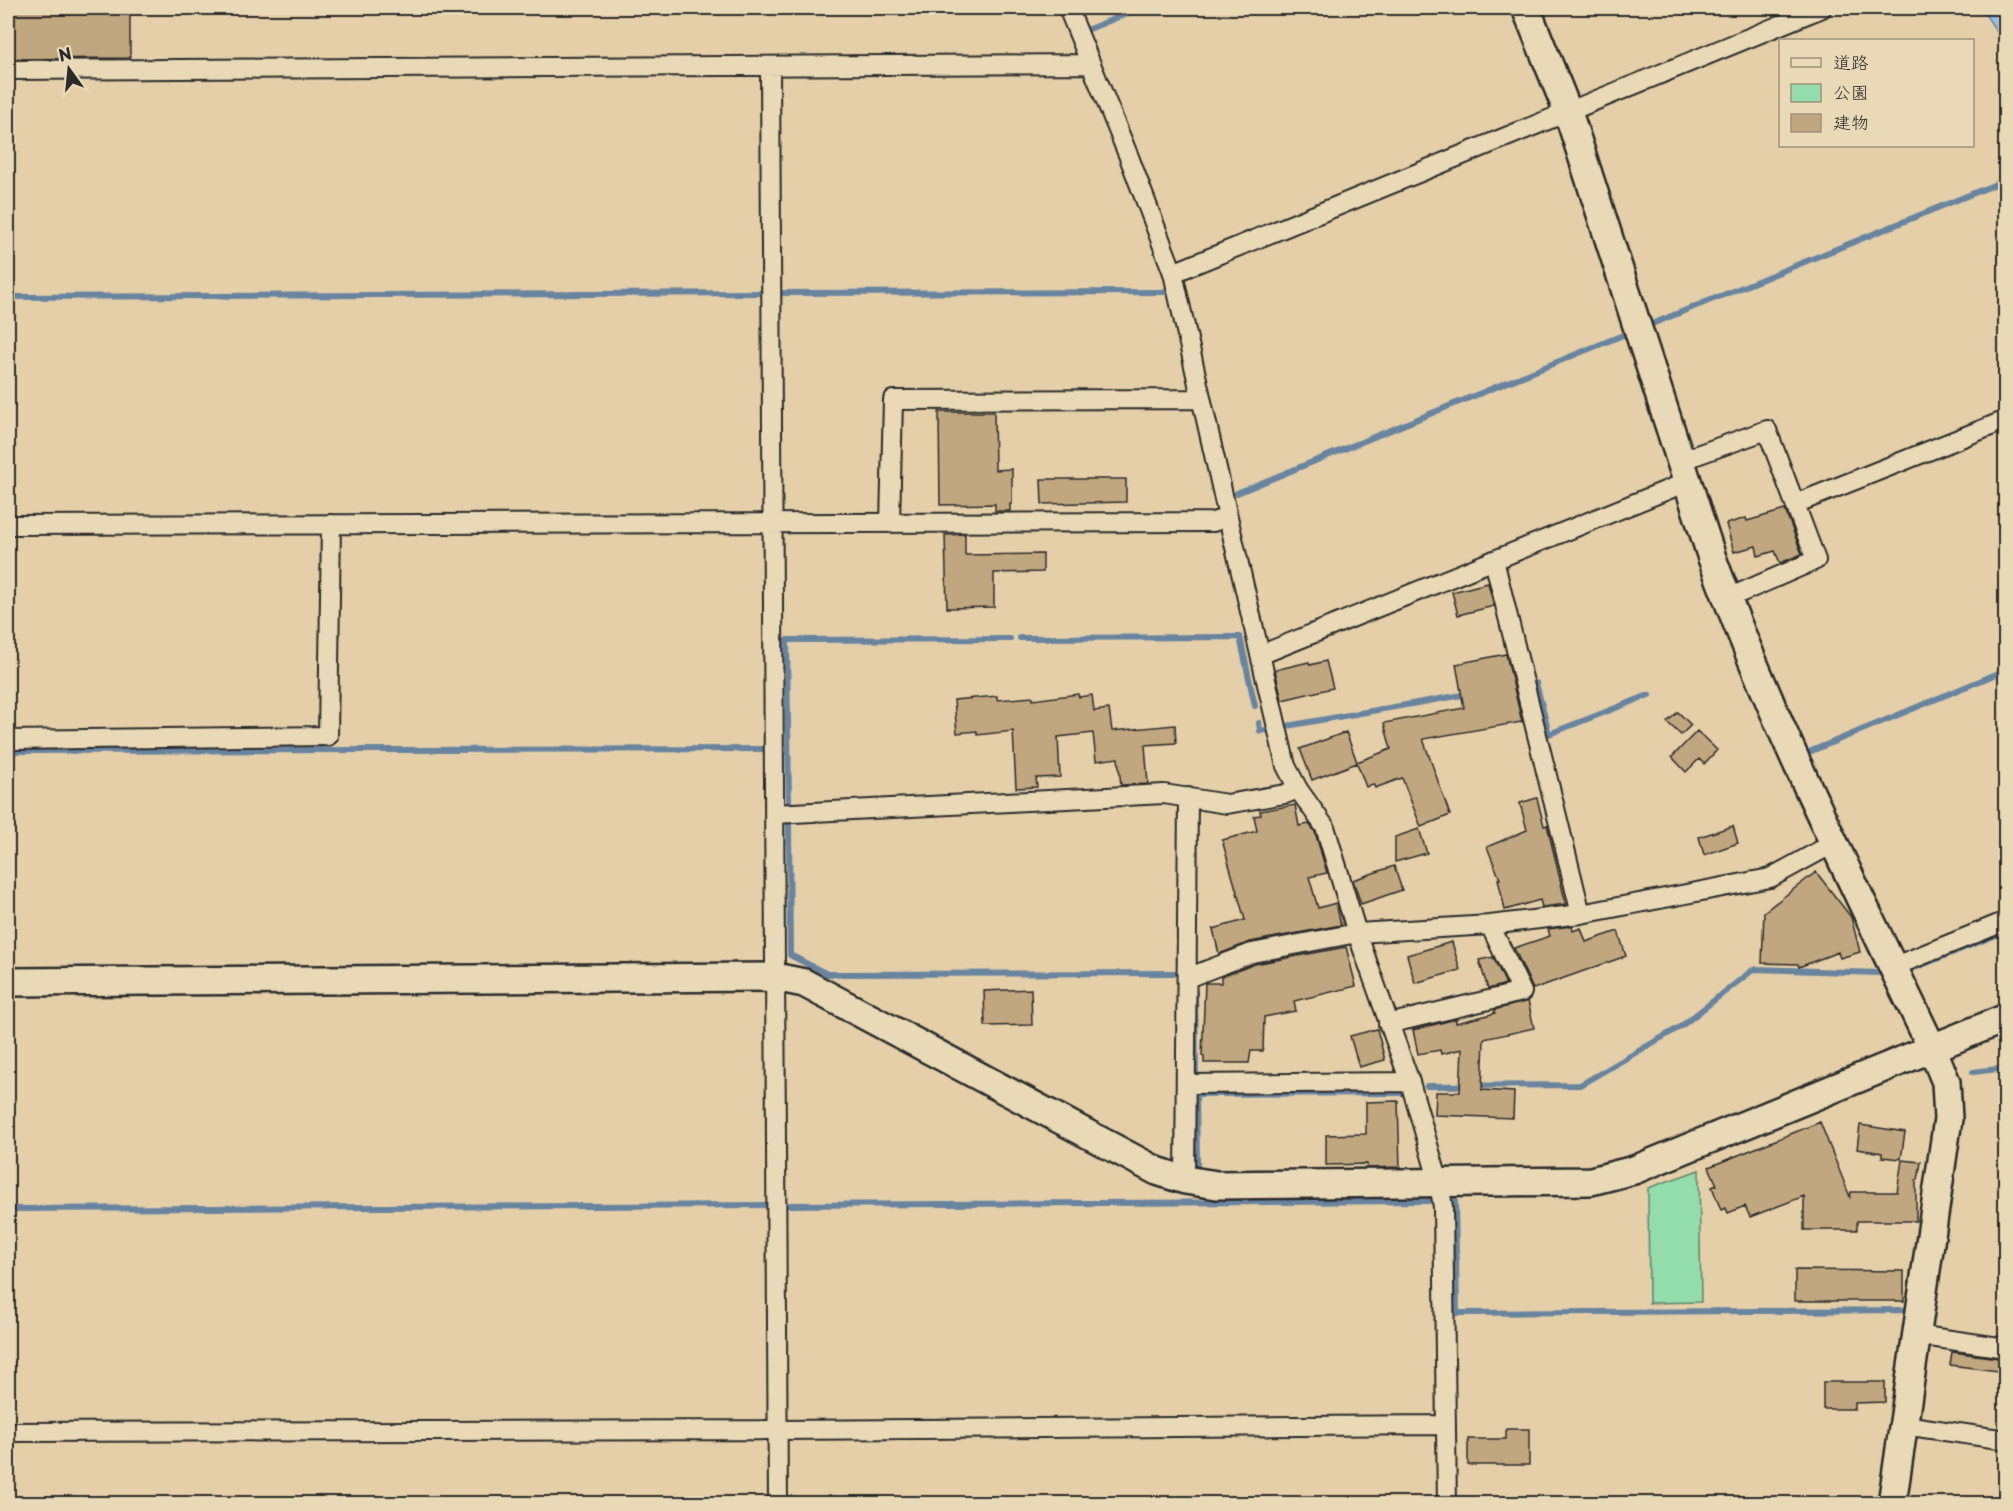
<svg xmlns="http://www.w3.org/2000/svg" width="2013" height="1511" font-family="'Playpen Sans','Klee One',sans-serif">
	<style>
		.green { fill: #93dcac; stroke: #5f846c; stroke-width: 1.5 }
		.water { fill: #92bfec; stroke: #69849f; stroke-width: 1.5 }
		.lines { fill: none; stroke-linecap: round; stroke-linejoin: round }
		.stream { stroke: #69849f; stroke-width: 6 }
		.building { fill: #c1a77f; stroke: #2b2b2b; stroke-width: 1.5 }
		.street-casing { stroke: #2b2b2b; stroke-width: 22 }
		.secondary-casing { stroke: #2b2b2b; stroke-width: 32 }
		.street { stroke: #ead9b6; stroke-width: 18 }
		.secondary { stroke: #ead9b6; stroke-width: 27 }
	</style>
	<rect width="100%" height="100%" fill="#e4cfa9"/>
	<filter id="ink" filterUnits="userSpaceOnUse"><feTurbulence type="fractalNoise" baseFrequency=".0167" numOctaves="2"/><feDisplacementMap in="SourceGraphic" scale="12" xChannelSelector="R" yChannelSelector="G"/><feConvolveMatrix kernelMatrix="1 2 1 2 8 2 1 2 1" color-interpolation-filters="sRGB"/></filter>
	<g filter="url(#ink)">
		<path class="green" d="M 1699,1170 L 1701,1302 L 1649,1303 L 1648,1188 Z"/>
		<path class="water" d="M 1981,8 L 1996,8 L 2005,22 L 2005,44 Z"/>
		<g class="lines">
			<path class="stream" d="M 1089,29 L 1141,8
				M 778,293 L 1164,292
				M 8,297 L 762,293
				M 1647,326 L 2006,180
				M 1237,493 L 1623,335
				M 1020,638 L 1240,637 L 1255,706
				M 1530,684 L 1536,683 L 1549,734 L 1649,695
				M 1259,723 L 1260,731 L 1266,730
				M 1281,727 L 1468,694
				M 8,751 L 765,749
				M 1809,752 L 2006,670
				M 789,804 L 787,640 L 1010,639
				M 789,823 L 790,955 L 827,974 L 1176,973
				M 1917,967 L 2006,931
				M 1195,992 L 1196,1075
				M 1973,1072 L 2006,1068
				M 1427,1086 L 1580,1085 L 1680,1027 L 1754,969 L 1880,973
				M 1196,1092 L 1197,1168
				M 1196,1094 L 1401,1093
				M 1455,1201 L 1457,1313 L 1911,1310 L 1911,1313
				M 786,1205 L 1432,1201
				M 8,1209 L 770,1205"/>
		</g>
		<path class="building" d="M 8,8 L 130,8 L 130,58 L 8,59 Z
			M 939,412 L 994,412 L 995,470 L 1012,469 L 1012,504 L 1010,504 L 1010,511 L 995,511 L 995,504 L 940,505 Z
			M 1041,479 L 1126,479 L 1126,502 L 1042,504 Z
			M 1785,510 L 1802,554 L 1780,563 L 1775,551 L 1758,556 L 1756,546 L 1734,552 L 1726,524 L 1746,518 L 1747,521 Z
			M 965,534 L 965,555 L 1043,554 L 1043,572 L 994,573 L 994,607 L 947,608 L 945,535 Z
			M 1488,583 L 1494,606 L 1458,615 L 1452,592 Z
			M 1506,654 L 1522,722 L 1423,739 L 1450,815 L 1421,827 L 1402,778 L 1375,788 L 1373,784 L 1366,787 L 1357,763 L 1312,780 L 1300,749 L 1346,732 L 1357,762 L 1391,749 L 1384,723 L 1464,708 L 1456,664 Z
			M 1326,661 L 1333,688 L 1282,700 L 1275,670 L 1309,662 L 1310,665 Z
			M 1078,694 L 1079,697 L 1092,695 L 1094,711 L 1109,709 L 1112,731 L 1175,725 L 1176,743 L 1145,745 L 1148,784 L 1121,785 L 1118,758 L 1096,761 L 1093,733 L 1058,737 L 1060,777 L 1036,778 L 1037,787 L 1016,788 L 1013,731 L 977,735 L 977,731 L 957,733 L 954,700 L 997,696 L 997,700 L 1033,697 L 1033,700 Z
			M 1678,712 L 1691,725 L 1681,735 L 1667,722 Z
			M 1697,731 L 1717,750 L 1704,764 L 1699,759 L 1686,772 L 1672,757 Z
			M 1537,798 L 1544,826 L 1547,825 L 1566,904 L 1542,907 L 1540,900 L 1505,910 L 1498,879 L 1500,879 L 1487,847 L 1527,830 L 1520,803 Z
			M 1295,805 L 1299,826 L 1309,824 L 1315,832 L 1327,873 L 1309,877 L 1318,908 L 1336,903 L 1341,925 L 1250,942 L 1219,954 L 1213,929 L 1245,920 L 1222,840 L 1257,831 L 1254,816 L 1261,815 L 1260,811 Z
			M 1733,826 L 1738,843 L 1704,855 L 1699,837 Z
			M 1419,829 L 1427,853 L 1395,862 L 1395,837 Z
			M 1394,866 L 1402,890 L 1361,904 L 1353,880 Z
			M 1816,872 L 1851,917 L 1860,952 L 1840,958 L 1838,952 L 1799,967 L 1798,964 L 1762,963 L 1764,912 Z
			M 1572,926 L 1573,931 L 1581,928 L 1586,942 L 1618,931 L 1626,956 L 1533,989 L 1514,948 L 1550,936 L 1548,929 Z
			M 1452,942 L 1460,970 L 1415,983 L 1407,955 Z
			M 1346,947 L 1356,986 L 1294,1001 L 1296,1011 L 1264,1017 L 1263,1051 L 1251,1051 L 1249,1063 L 1204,1063 L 1204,1056 L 1202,1056 L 1205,983 L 1221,983 L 1221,977 L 1255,964 Z
			M 1493,957 L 1506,984 L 1488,989 L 1479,960 Z
			M 1031,989 L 1032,1025 L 985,1026 L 984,991 Z
			M 1528,1001 L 1534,1028 L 1484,1039 L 1482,1090 L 1514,1092 L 1513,1118 L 1435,1115 L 1436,1092 L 1460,1092 L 1462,1049 L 1441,1054 L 1440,1050 L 1418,1054 L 1413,1030 L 1456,1019 L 1456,1023 L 1488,1015 L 1495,1013 L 1494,1010 Z
			M 1377,1029 L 1385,1060 L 1359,1067 L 1350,1036 Z
			M 1398,1101 L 1400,1167 L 1367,1168 L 1367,1164 L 1326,1165 L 1326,1135 L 1366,1134 L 1366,1102 Z
			M 1820,1122 L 1850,1197 L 1851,1192 L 1897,1192 L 1902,1160 L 1921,1162 L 1918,1180 L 1916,1180 L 1916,1221 L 1857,1221 L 1857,1230 L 1804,1230 L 1804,1196 L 1750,1217 L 1745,1206 L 1728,1213 L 1726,1208 L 1721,1210 L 1712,1187 L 1717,1185 L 1709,1167 Z
			M 1860,1125 L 1905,1132 L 1901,1159 L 1882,1157 L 1882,1153 L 1857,1149 Z
			M 1795,1270 L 1904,1271 L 1904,1301 L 1795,1301 Z
			M 1952,1352 L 2006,1359 L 2006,1372 L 1950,1365 Z
			M 1823,1382 L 1885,1382 L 1885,1402 L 1855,1403 L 1855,1409 L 1823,1409 Z
			M 1506,1429 L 1529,1429 L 1529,1465 L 1468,1465 L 1468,1439 L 1506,1439 Z"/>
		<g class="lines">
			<defs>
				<path id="street" d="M 1068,8 L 1129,157 L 1173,273 L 1228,517 L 1286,766 L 1298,789 L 1325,827 L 1357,933 L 1410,1082 L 1439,1183 L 1443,1207 L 1447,1504
					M 770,67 L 778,1504
					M 8,70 L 1091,64
					M 1173,273 L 1822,8
					M 1680,461 L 1767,430 L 1795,504
					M 890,523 L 893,400 L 1201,399
					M 8,525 L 1213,522 L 1228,517
					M 1494,560 L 1581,914
					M 1726,599 L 1816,560 L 1795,504 L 2006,420
					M 1260,655 L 1687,482
					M 8,740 L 328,736 L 331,524
					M 774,814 L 1164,794 L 1227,804 L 1285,794 L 1298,789
					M 1893,967 L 2006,921
					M 1187,978 L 1252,953 L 1357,933 L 1490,925 L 1581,914 L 1770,878 L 1834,843
					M 1388,1024 L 1522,992 L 1490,925
					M 1186,1084 L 1410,1082
					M 1185,1180 L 1188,797
					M 1916,1335 L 2006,1348
					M 1904,1425 L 2006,1440
					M 8,1432 L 777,1430 L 1446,1425"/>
				<path id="secondary" d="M 1526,8 L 1568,112 L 1712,558 C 1774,726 1855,887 1932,1048 L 1946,1082 L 1948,1119 L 1892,1504
					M 8,982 L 775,977 L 804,983 L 1157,1171 L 1185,1180 L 1217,1185 L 1591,1181 L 1634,1170 L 2006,1018"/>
			</defs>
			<use href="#street" class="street-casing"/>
			<use href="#secondary" class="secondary-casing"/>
			<use href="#street" class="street"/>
			<use href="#secondary" class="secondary"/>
		</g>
	</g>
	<rect width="2013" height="1511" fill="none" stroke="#ead9b6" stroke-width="30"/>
	<rect x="15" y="15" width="1983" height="1481" fill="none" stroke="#2b2b2b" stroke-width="2" filter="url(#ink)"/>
	<rect x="1779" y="39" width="195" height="108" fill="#ead9b6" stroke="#9e937e" stroke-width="1.5"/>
	<rect x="1791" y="58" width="30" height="9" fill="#ead9b6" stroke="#9e937e" stroke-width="1.5"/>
	<text x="1833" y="69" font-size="18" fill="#2b2b2b">道路</text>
	<rect x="1791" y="84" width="30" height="18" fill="#93dcac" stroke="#9e937e" stroke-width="1.5"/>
	<text x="1833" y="99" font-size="18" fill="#2b2b2b">公園</text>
	<rect x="1791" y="114" width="30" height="18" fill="#c1a77f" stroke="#9e937e" stroke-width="1.5"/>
	<text x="1833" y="129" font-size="18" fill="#2b2b2b">建物</text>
	<g transform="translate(69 69) rotate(345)" stroke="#ead9b6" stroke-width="4.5" paint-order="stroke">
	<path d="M0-4.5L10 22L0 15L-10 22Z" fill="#2b2b2b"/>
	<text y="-9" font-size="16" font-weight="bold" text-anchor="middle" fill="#2b2b2b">N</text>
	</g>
</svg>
